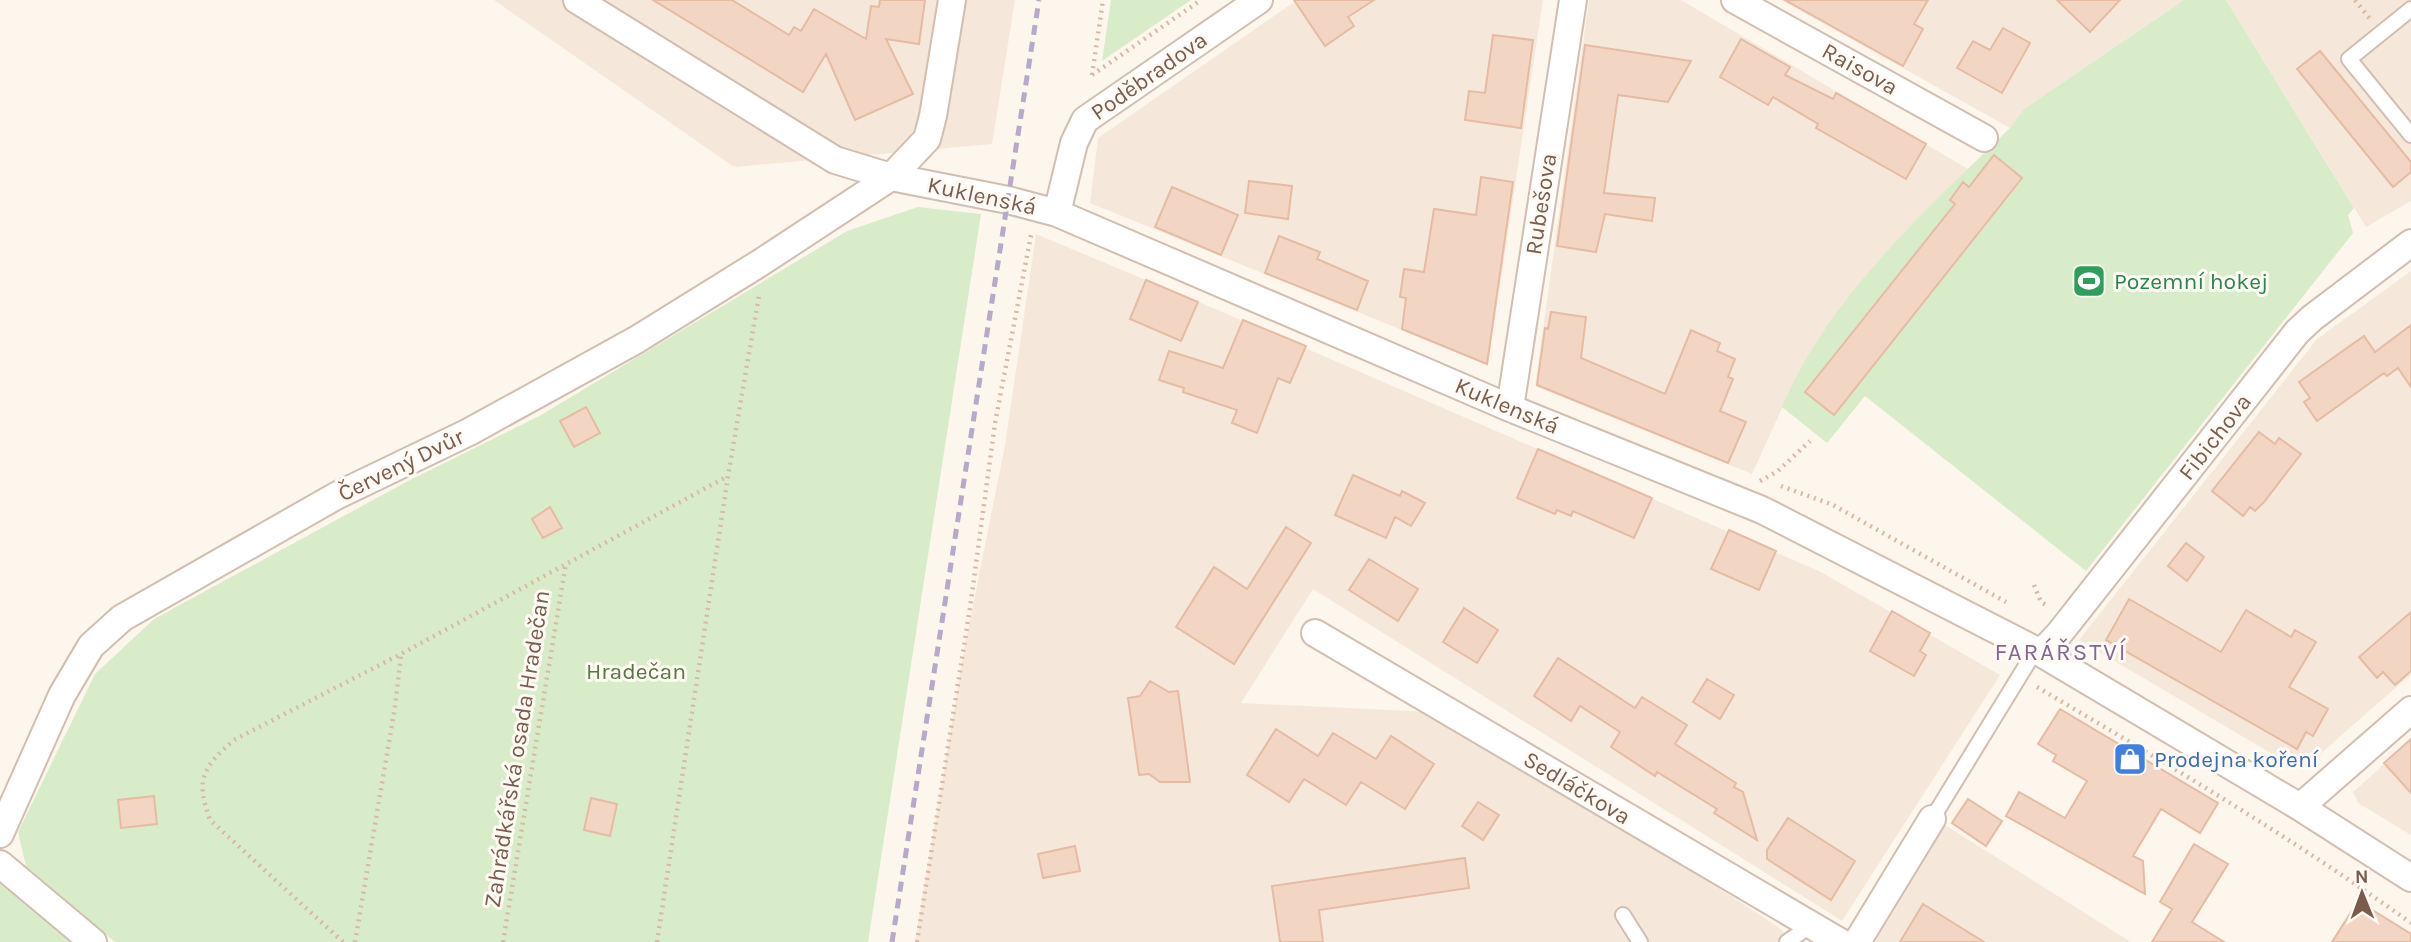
<svg xmlns="http://www.w3.org/2000/svg" width="2411" height="942" font-family="Karla,sans-serif">
	<style>
		.residential { fill: #f5e8da }
		.green { fill: #d8ecc9 }
		.building { fill: #f3d5c3; stroke: #e6bba3; stroke-width: 2 }
		.lines { fill: none; stroke-linecap: round; stroke-linejoin: round }
		.service-casing { stroke: #d1beb0; stroke-width: 18 }
		.minor-casing { stroke: #d1beb0; stroke-width: 30 }
		.path { stroke: #d9b8a5; stroke-width: 4.5; stroke-dasharray: 2 5; stroke-linecap: butt }
		.service { stroke: #fff; stroke-width: 14 }
		.minor { stroke: #fff; stroke-width: 26 }
		.rail { stroke: #b9a8c9; stroke-width: 5; stroke-dasharray: 10 7; stroke-linecap: butt }
		.labels { text-anchor: middle; dominant-baseline: central; stroke-width: 6; stroke-linejoin: round; paint-order: stroke }
		.street-label { font-size: 23px; fill: #7a5c4d; stroke: #fffaf3 }
		.leisure-label { font-size: 23px; fill: #27864d; stroke: #fffaf3; text-anchor: start }
		.park-label { font-size: 23px; fill: #537a41; stroke: #fffaf3 }
		.shop-label { font-size: 23px; fill: #366cbe; stroke: #fffaf3; text-anchor: start }
		.neighbourhood-label { font-size: 24px; letter-spacing: 2px; fill: #846695; stroke: #fffaf3 }
	</style>
	<rect width="100%" height="100%" fill="#fdf6ec"/>
	<path class="residential" d="M 494,0 L 1015,0 L 992,144 L 734,167 Z
		M 1297,0 L 1543,0 L 1488,365 L 1090,203 L 1098,138 Z
		M 1589,0 L 1681,0 L 1968,169 L 1880,259 L 1844,303 L 1799,371 L 1752,474 L 1535,386 Z
		M 1781,0 L 2184,0 L 2024,109 L 2010,128 Z
		M 2226,0 L 2411,0 L 2411,201 L 2366,227 Z
		M 1036,234 L 1220,311 L 1821,572 L 2000,675 L 1842,921 L 1313,589 L 1241,703 L 1452,713 L 1778,927 L 1794,942 L 915,942 L 964,650 L 1005,445 Z
		M 2411,271 L 2411,674 L 2301,771 L 2079,640 L 2317,339 Z
		M 2411,740 L 2411,835 L 2358,803 L 2353,792 Z
		M 1945,825 L 2131,942 L 1875,942 Z"/>
	<path class="green" d="M 1111,0 L 1191,0 L 1102,61 Z
		M 2184,0 L 2226,0 L 2354,208 L 2348,215 L 2353,233 L 2086,571 L 1865,396 L 1827,443 L 1782,407 C 1829,296 1925,211 2010,128 L 2024,109 Z
		M 918,207 L 981,214 L 868,942 L 115,942 L 26,866 L 18,832 L 95,674 L 154,619 L 408,481 L 541,415 L 847,231 Z
		M 0,881 L 72,942 L 0,942 Z"/>
	<path class="building" d="M 653,0 L 732,0 L 789,35 L 794,27 L 801,31 L 814,9 L 866,39 L 871,6 L 879,7 L 880,0 L 925,0 L 919,44 L 886,39 L 913,94 L 855,120 L 826,54 L 803,92 Z
		M 1294,0 L 1374,0 L 1348,17 L 1354,26 L 1325,46 Z
		M 1785,0 L 1928,0 L 1914,24 L 1923,29 L 1903,66 Z
		M 2057,0 L 2120,0 L 2090,32 Z
		M 2003,28 L 2030,43 L 2002,93 L 1957,68 L 1973,41 L 1990,50 Z
		M 1493,35 L 1533,40 L 1521,128 L 1465,120 L 1469,91 L 1485,93 Z
		M 1741,39 L 1790,67 L 1785,75 L 1833,99 L 1836,93 L 1926,144 L 1906,179 L 1816,128 L 1818,124 L 1773,97 L 1768,105 L 1720,77 Z
		M 1585,45 L 1691,61 L 1668,102 L 1618,95 L 1604,193 L 1655,198 L 1652,221 L 1605,214 L 1596,252 L 1557,246 Z
		M 2320,51 L 2411,162 L 2411,172 L 2393,187 L 2297,69 Z
		M 1994,155 L 2022,178 L 1834,415 L 1805,392 L 1955,204 L 1950,200 L 1963,182 L 1969,187 Z
		M 1481,177 L 1513,182 L 1487,364 L 1402,329 L 1406,298 L 1400,297 L 1404,269 L 1424,272 L 1434,209 L 1476,215 Z
		M 1249,181 L 1292,186 L 1288,219 L 1245,213 Z
		M 1172,187 L 1238,215 L 1221,255 L 1155,227 Z
		M 1279,236 L 1320,252 L 1317,259 L 1368,281 L 1357,310 L 1265,273 Z
		M 1146,280 L 1198,302 L 1181,341 L 1130,319 Z
		M 1551,312 L 1586,317 L 1581,358 L 1665,394 L 1691,330 L 1720,343 L 1717,351 L 1735,359 L 1728,377 L 1733,379 L 1720,411 L 1746,422 L 1728,463 L 1537,385 L 1545,328 L 1548,329 Z
		M 1243,320 L 1306,346 L 1290,383 L 1278,378 L 1257,433 L 1232,423 L 1237,410 L 1183,392 L 1184,388 L 1159,380 L 1169,351 L 1223,368 Z
		M 2411,325 L 2411,387 L 2398,368 L 2387,376 L 2384,373 L 2317,421 L 2304,402 L 2310,398 L 2299,382 L 2364,336 L 2375,352 Z
		M 586,407 L 600,433 L 574,447 L 560,421 Z
		M 2259,432 L 2275,444 L 2279,438 L 2301,454 L 2264,502 L 2255,511 L 2250,507 L 2243,516 L 2212,491 Z
		M 1538,449 L 1652,498 L 1634,538 L 1573,511 L 1571,516 L 1557,510 L 1555,514 L 1517,498 Z
		M 1353,475 L 1400,496 L 1402,491 L 1425,503 L 1411,526 L 1395,517 L 1386,538 L 1335,515 Z
		M 550,507 L 562,528 L 543,538 L 532,519 Z
		M 1286,527 L 1311,543 L 1234,664 L 1176,627 L 1214,567 L 1247,589 Z
		M 1729,530 L 1776,551 L 1759,590 L 1711,569 Z
		M 2186,543 L 2204,557 L 2187,581 L 2168,566 Z
		M 1369,559 L 1418,589 L 1398,621 L 1349,590 Z
		M 2129,599 L 2221,652 L 2246,610 L 2291,637 L 2295,630 L 2316,642 L 2289,687 L 2328,709 L 2313,736 L 2306,732 L 2297,749 L 2106,640 Z
		M 1464,608 L 1498,630 L 1477,663 L 1443,642 Z
		M 1892,611 L 1930,633 L 1920,651 L 1926,655 L 1914,676 L 1870,651 Z
		M 2411,612 L 2411,671 L 2395,685 L 2383,672 L 2377,678 L 2359,657 Z
		M 1558,658 L 1635,708 L 1642,697 L 1687,725 L 1675,744 L 1736,783 L 1734,787 L 1743,792 L 1757,840 L 1714,813 L 1717,809 L 1657,772 L 1655,776 L 1611,747 L 1620,732 L 1580,706 L 1571,721 L 1534,696 Z
		M 1707,679 L 1734,695 L 1720,719 L 1693,702 Z
		M 1150,681 L 1169,692 L 1178,691 L 1190,782 L 1160,782 L 1149,774 L 1139,775 L 1128,698 L 1140,696 Z
		M 2060,709 L 2218,803 L 2200,833 L 2161,809 L 2133,856 L 2143,861 L 2145,894 L 2006,816 L 2019,792 L 2065,818 L 2087,781 L 2053,761 L 2056,755 L 2038,744 Z
		M 1276,729 L 1318,756 L 1333,733 L 1376,759 L 1391,736 L 1434,764 L 1405,809 L 1361,782 L 1346,805 L 1304,779 L 1289,802 L 1247,775 Z
		M 2411,739 L 2411,793 L 2384,763 Z
		M 154,796 L 157,824 L 121,828 L 118,800 Z
		M 591,798 L 617,804 L 610,836 L 584,830 Z
		M 1968,799 L 2002,821 L 1986,846 L 1952,823 Z
		M 1478,802 L 1499,815 L 1483,840 L 1462,826 Z
		M 1788,818 L 1855,861 L 1831,900 L 1767,859 L 1767,850 Z
		M 2194,844 L 2228,864 L 2192,922 L 2224,942 L 2152,942 L 2172,909 L 2160,902 Z
		M 1075,846 L 1080,871 L 1043,878 L 1038,854 Z
		M 1465,858 L 1469,888 L 1319,910 L 1323,942 L 1280,942 L 1272,886 Z
		M 2358,901 L 2411,934 L 2411,942 L 2332,942 Z
		M 1923,904 L 1984,942 L 1900,942 Z"/>
	<g class="lines">
		<defs>
			<path id="service" d="M 2411,9 L 2349,59 L 2411,135
				M 1932,819 L 2035,651
				M 1623,915 L 1640,942
				M 1787,942 L 1810,926"/>
			<path id="minor" d="M 577,0 L 835,160 L 891,177 L 1008,200 L 1057,213 L 1510,408 L 1762,510 L 2041,653 L 2300,807 L 2411,878
				M 1735,0 L 1984,138
				M 1057,213 L 1074,143 L 1085,120 L 1259,0
				M 1510,408 L 1573,0
				M 1315,633 L 1840,942
				M 2041,653 L 2059,634 L 2297,332 L 2312,318 L 2411,243
				M 2300,807 L 2411,710
				M 0,834 L 62,695 L 91,646 L 122,618 L 336,496 L 469,432 L 636,340 L 760,263 L 891,177 L 927,139 L 933,116 L 952,0
				M 0,864 L 93,942
				M 1857,942 L 1932,819"/>
		</defs>
		<use href="#service" class="service-casing"/>
		<use href="#minor" class="minor-casing"/>
		<path class="path" d="M 2355,0 L 2370,19
			M 1092,75 L 1201,0
			M 1092,75 L 1103,0
			M 1760,481 L 1778,471 L 1810,441
			M 1781,486 L 1833,505 L 2006,602
			M 2034,585 L 2041,602 L 2048,606
			M 2037,687 C 2164,762 2291,837 2411,923
			M 343,942 L 210,820 C 195,779 203,767 234,740 L 401,654 L 728,476
			M 355,942 L 395,707 L 401,655
			M 503,942 L 566,563
			M 657,942 L 728,476 L 759,295
			M 917,942 L 970,608 L 995,423 L 1031,235"/>
		<use href="#service" class="service"/>
		<use href="#minor" class="minor"/>
		<path class="rail" d="M 892,942 L 1039,0"/>
	</g>
	<defs>
		<symbol id="stadium-square" viewBox="-11 -11 22 22"><rect x="-9" y="-9" width="18" height="18" rx="4" fill="#2e9e5b" stroke="#fffaf3"/><path d="M0-5a6.5 5 0 1 0 0 10a6.5 5 0 1 0 0-10ZM-3.5-1.8h7v3.6h-7Z" fill="#fff"/></symbol>
		<symbol id="shop-square" viewBox="-11 -11 22 22"><rect x="-9" y="-9" width="18" height="18" rx="4" fill="#3f7fe0" stroke="#fffaf3"/><path d="M-5-2.5h2.3a2.7 3.5 0 0 1 5.4 0H5L5.5 6h-11ZM-1.5-2.5h3a1.5 2.3 0 0 0-3 0Z" fill="#fff"/></symbol>
	</defs>
	<g fill-rule="evenodd">
		<use href="#stadium-square" x="2070" y="262" width="38" height="38"/>
		<use href="#shop-square" x="2111" y="740" width="38" height="38"/>
	</g>
	<g class="labels">
		<g class="street-label">
			<text transform="translate(1860 69) rotate(29)">Raisova</text>
			<text transform="translate(1149 76) rotate(-35)">Poděbradova</text>
			<text transform="translate(982 196) rotate(12)">Kuklenská</text>
			<text transform="translate(1541 204) rotate(-81)">Rubešova</text>
			<text transform="translate(1507 406) rotate(23)">Kuklenská</text>
			<text transform="translate(2215 437) rotate(-52)">Fibichova</text>
			<text transform="translate(401 465) rotate(-26)">Červený Dvůr</text>
			<text transform="translate(517 749) rotate(-81)">Zahrádkářská osada Hradečan</text>
			<text transform="translate(1577 788) rotate(31)">Sedláčkova</text>
		</g>
		<g class="leisure-label">
			<text x="2114" y="281">Pozemní hokej</text>
		</g>
		<g class="park-label">
			<text x="636" y="671">Hradečan</text>
		</g>
		<g class="shop-label">
			<text x="2154" y="759">Prodejna koření</text>
		</g>
		<g class="neighbourhood-label">
			<text x="2061" y="652">FARÁŘSTVÍ</text>
		</g>
	</g>
	<g transform="translate(2362 893) rotate(359)" stroke="#fffaf3" stroke-width="5" paint-order="stroke">
	<path d="M0-5L12 26L0 18L-12 26Z" fill="#7a5c4d"/>
	<text y="-10" font-size="19" font-weight="bold" text-anchor="middle" fill="#7a5c4d">N</text>
	</g>
</svg>
